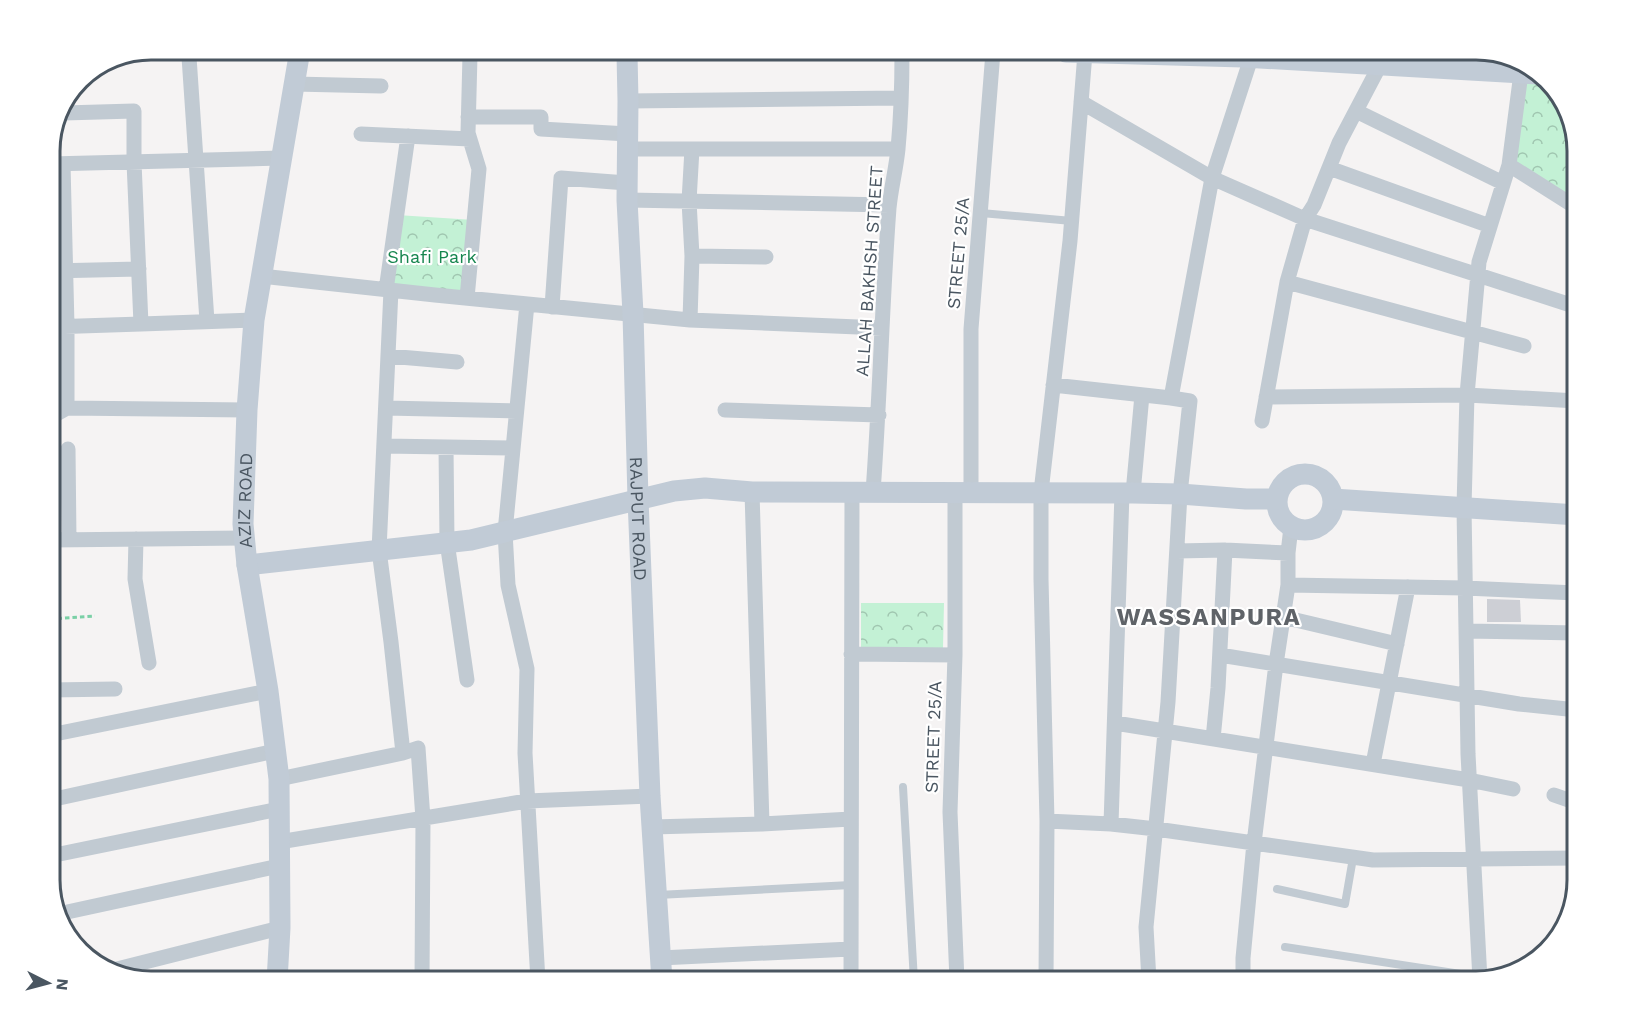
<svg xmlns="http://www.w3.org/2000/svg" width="1627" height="1031" font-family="'Work Sans',sans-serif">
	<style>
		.park { fill: url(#park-crowns) }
		.building { fill: #cdcfd5 }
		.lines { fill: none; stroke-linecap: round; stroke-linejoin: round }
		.path { stroke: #7ad0a6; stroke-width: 3; stroke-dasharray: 4.5 3; stroke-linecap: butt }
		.lane { stroke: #c1cad2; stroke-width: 8 }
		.street { stroke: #c1cad2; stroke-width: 15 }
		.secondary { stroke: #c1cbd6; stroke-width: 21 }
		.labels { text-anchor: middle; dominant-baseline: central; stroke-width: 4.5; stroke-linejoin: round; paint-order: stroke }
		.street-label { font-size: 18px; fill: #4a5661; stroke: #fff }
		.park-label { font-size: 18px; fill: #17864f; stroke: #fff }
		.district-label { font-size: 24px; font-weight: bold; letter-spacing: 1.5px; fill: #5f6368; stroke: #fff }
		.rim { fill: none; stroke: #4a5661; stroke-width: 3 }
	</style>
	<defs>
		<pattern id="park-crowns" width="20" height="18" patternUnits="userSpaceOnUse" patternTransform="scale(1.5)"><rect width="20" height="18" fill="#c3f1d5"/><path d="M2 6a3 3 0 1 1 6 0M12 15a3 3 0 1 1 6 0" fill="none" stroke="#a0c6b0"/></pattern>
	</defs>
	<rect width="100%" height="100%" fill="#f5f3f3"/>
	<path class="park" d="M 1521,73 L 1539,74 L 1564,100 L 1577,145 L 1577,208 L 1509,165 Z
		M 397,215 L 474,220 L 467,298 L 386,290 Z
		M 861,603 L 944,603 L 943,648 L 861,648 Z"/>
	<path class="building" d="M 1487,599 L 1520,600 L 1521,622 L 1487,622 Z"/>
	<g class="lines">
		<path class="path" d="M 50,619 L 95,616"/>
		<path class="lane" d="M 981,213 L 1072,221
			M 903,787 L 914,981
			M 1277,889 L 1345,904 L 1353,858
			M 658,895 L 851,885
			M 1285,947 L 1480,977"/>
		<path class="street" d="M 189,57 L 207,321
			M 294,84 L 381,86
			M 628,101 L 901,98
			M 1081,102 L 1212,178 L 1305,219 L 1577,307
			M 1356,111 L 1503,183
			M 468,117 L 541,117 L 541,129 L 628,134
			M 361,134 L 470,139
			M 628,149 L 898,149
			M 50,164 L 281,158
			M 1509,165 L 1577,208
			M 1329,168 L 1490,226
			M 627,200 L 889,205
			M 692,256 L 766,257
			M 50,271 L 139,269
			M 261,276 L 435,295 L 690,320 L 882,328
			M 1287,282 L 1524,346
			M 386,290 L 408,136
			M 391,290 L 379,550 L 391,642 L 403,753 L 418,748 L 423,819 L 422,981
			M 467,298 L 479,169 L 468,133 L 470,55
			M 527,304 L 505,532 L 508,585 L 527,669 L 525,753 L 538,981
			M 552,307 L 561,178 L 627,183
			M 690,320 L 692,256 L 689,201 L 692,149
			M 141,324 L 254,320
			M 50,327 L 141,324 L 134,162 L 134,111 L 64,113
			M 388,356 L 457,362
			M 1053,385 L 1171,398
			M 1266,397 L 1467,395 L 1577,401
			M 67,408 L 247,410
			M 386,408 L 516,411
			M 725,410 L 879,415
			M 50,416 L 53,416 L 67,408 L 67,326 L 63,164
			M 1262,421 L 1287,282 L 1305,219 L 1314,205 L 1339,143 L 1380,65 L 1387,50
			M 384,446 L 513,448
			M 446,447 L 447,542 L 467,680
			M 68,449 L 69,540
			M 752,492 L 762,824
			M 873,492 C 880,397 882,302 889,208 C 891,188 896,169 898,149 C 901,117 902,85 902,53
			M 955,493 L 955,655 L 950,812 L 957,981
			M 971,493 L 971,329 L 993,52
			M 1133,493 L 1142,395
			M 136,539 L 135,579 L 149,663
			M 50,540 L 244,538
			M 1177,551 L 1225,550 L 1288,553
			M 1288,585 L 1465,588 L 1577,593
			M 1283,617 L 1397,644
			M 1466,631 L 1577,633
			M 851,654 L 955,655
			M 1220,655 L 1519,704 L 1577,710
			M 50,690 L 115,689
			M 1115,723 L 1469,780 L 1513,789
			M 50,735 L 268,691
			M 1213,739 L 1218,688 L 1225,550
			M 1373,764 L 1408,587
			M 279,779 L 403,753
			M 1554,795 L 1577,803
			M 50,800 L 275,751
			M 1047,821 L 1111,824 L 1156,829 L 1373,860 L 1577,858
			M 1111,824 L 1122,493
			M 652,827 L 762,824 L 851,819
			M 279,842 L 527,801 L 650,796
			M 50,856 L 279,809
			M 58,914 L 279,866
			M 660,958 L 851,949
			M 113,970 L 280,928
			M 1480,980 L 1468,754 L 1464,507 L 1467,395 L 1479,262 L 1509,165 L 1521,73
			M 851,981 L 852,492
			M 1046,981 L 1047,821 L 1041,579 L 1041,492 L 1070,241 L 1085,53
			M 1149,981 L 1146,927 L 1168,702 L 1180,494 L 1190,401 L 1171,398 L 1212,178 L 1251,58
			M 1243,981 L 1243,958 L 1254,843 L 1276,664 L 1288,585 L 1288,553 L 1291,527"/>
		<g class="secondary">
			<path d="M 1066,52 L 1243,57 L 1539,74"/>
			<path id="s1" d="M 627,54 L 628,101 L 627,200 L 633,314 L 638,499 L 650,796 L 662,981"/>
			<circle cx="1305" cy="502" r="28"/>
			<path d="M 1333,499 L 1577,515"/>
			<path d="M 247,565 L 471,540 L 674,491 L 705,488 L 752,492 L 1133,493 L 1180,494 L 1246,499 L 1277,499"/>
			<path id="s2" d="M 277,981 L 280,928 L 279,779 L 268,691 L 247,565 L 243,524 L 247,410 L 254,320 L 299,56"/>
		</g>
	</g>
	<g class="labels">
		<g class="street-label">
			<text transform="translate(958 253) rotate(-85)">STREET 25/A</text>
			<text transform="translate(869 271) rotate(-86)">ALLAH BAKHSH STREET</text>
			<text stroke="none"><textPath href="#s2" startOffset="483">AZIZ ROAD</textPath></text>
			<text stroke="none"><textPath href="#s1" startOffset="465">RAJPUT ROAD</textPath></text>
			<text transform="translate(933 737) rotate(-88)">STREET 25/A</text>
		</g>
		<g class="park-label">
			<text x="432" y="256">Shafi Park</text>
		</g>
		<g class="district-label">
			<text x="1209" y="617">WASSANPURA</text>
		</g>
	</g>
	<path d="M0 0H1627V1031H0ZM151 60H1476A91 91 0 0 1 1567 151V880A91 91 0 0 1 1476 971H151A91 91 0 0 1 60 880V151A91 91 0 0 1 151 60Z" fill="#fff" fill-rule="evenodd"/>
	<path class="rim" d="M151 60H1476A91 91 0 0 1 1567 151V880A91 91 0 0 1 1476 971H151A91 91 0 0 1 60 880V151A91 91 0 0 1 151 60Z"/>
	<g transform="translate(48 983) rotate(96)" stroke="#ffffff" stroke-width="4.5" paint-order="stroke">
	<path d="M0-4.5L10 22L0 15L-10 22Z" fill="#4a5661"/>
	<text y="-9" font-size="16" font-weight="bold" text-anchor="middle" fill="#4a5661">N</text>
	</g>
</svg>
